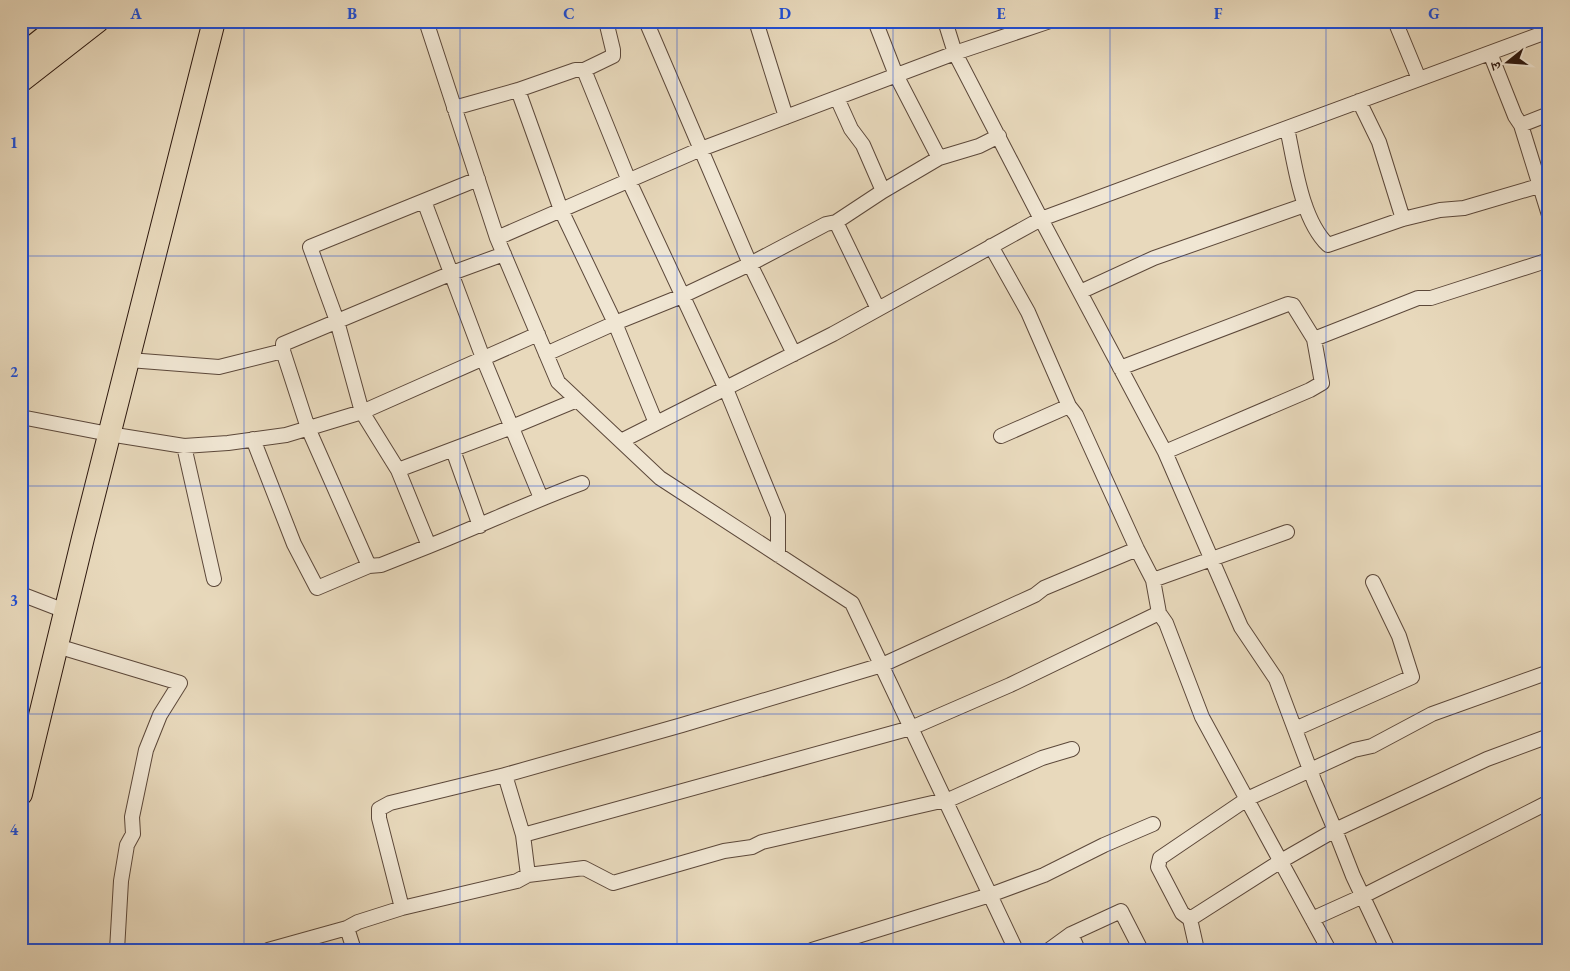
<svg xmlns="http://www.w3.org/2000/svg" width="1570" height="971" font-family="'EB Garamond','Noto Serif Devanagari',serif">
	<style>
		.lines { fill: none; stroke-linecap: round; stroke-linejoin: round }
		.minor-casing { stroke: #5c483a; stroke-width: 16 }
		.primary-casing { stroke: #2d180f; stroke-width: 24 }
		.minor { stroke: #f0e6d3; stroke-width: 14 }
		.primary { stroke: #e8d9bc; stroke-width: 22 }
		.grid { fill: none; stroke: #1d4ed8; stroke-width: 1; stroke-opacity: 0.55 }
		.neatline { fill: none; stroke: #1d4ed8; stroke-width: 2 }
		.grid-label { font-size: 16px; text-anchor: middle; font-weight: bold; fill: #1d4ed8 }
	</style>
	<rect width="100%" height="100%" fill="#e8d9bc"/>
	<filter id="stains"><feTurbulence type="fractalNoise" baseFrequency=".004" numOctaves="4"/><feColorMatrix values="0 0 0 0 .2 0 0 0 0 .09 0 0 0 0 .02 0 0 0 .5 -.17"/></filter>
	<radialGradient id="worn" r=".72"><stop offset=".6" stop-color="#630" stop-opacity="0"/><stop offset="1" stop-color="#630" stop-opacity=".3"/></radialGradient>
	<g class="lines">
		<defs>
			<path id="minor" d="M 426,21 L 497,238 L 558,382 L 660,478 L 852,603 L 1016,950
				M 646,21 L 750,264 L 794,354
				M 756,21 L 786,117
				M 875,21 L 896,75 L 939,158
				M 945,21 L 955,53 L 1041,219 L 1165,452 L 1241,627 L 1276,679 L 1315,783 L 1335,830 L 1353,876 L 1388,950
				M 1395,21 L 1419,79
				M 1490,53 L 1515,116 L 1521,125 L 1549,215
				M 584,70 L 629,181 L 726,389 L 778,516 L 778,555
				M 518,90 L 561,210 L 615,323 L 656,423
				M 837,98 L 851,129 L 863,145 L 883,191
				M 1359,101 L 1379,142 L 1403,219
				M 454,108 L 518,90 L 575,70 L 584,70 L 613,56 L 613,50 L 606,21
				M 1521,125 L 1549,114
				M 1287,128 C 1295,164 1301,219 1328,245 L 1403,219 L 1440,210 L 1464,208 L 1549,183
				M 478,179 L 310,247 L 337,321 L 362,412 L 398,470 L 429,546 C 480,526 530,502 582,483
				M 424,201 L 483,358 L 541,498
				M 836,222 L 878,309
				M 497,238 L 701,149 L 955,53 L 1050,21
				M 991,246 L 1028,312 L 1069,406 L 1076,415 L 1137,549 L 1153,580 L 1159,613 L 1166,623 L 1202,717 L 1329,950
				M 1080,292 L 1154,258 L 1305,205
				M 1314,339 L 1418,298 L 1431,298 L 1549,260
				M 546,354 L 615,323 L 682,296 L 750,264 L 826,224 L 836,222 L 883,191 L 939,158 L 979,146 L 999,136
				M 129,360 L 219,367 L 283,351
				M 1120,368 L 1288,304 L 1293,305 L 1314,339 L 1322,383 L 1310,390 L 1165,452
				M 21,417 L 109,434 L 184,446 L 228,443 L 286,435 L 362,412 L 538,334
				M 1001,436 L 1069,406
				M 253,439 L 294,544 L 317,588 L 369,566 L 381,565 L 429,546
				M 621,441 L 833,334 L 1041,219 L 1549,31
				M 184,446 L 214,579
				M 453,450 L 480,526
				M 398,470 L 512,427 L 577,400
				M 369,566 L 308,428 L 283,351 L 283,344 L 452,273 L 504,254
				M 1153,580 L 1287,532
				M 21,594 L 65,611
				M 57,646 L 180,683 L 160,715 L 146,750 L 132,817 L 133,834 L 127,845 L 121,881 L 117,950
				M 1295,729 L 1412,677 L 1399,636 L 1373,582
				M 505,775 L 523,835 L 528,875
				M 523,835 L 911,728 L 1010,685 L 1159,613
				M 402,908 L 379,818 L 379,809 L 390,803 L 505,775 L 682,725 L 882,665 L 1035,595 L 1044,588 L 1137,549
				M 1190,919 L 1281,861 L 1335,830 L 1487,759 L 1549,736
				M 1312,919 L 1363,896 L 1549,802
				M 347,928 L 354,950
				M 1071,934 L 1078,950
				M 268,950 L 347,928 L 358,922 L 402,908 L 517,881 L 528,875 L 584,868 L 613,883 L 724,851 L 752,847 L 762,842 L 941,801 L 946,801 L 1042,758 L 1072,749
				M 812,950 L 990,895 L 1044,875 L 1104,845 L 1153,824
				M 1049,950 L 1071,934 L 1121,911 L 1141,950
				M 1197,950 L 1190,919 L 1182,913 L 1158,867 L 1160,858 L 1247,799 L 1354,750 L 1372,746 L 1432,714 L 1549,672"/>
			<path id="primary" d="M 21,56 L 65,21
				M 21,81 L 98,21
				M 21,794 L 83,538 L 214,21"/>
		</defs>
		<use href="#minor" class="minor-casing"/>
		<use href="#primary" class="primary-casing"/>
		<use href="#minor" class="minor"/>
		<use href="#primary" class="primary"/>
	</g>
	<path class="grid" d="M 244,21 L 244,950M 460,21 L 460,950M 677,21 L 677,950M 893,21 L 893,950M 1110,21 L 1110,950M 1326,21 L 1326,950M 21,256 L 1549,256M 21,486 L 1549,486M 21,714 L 1549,714"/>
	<rect width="1570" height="971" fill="none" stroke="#e8d9bc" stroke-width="55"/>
	<g transform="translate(1508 62) rotate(253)" stroke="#f0e6d3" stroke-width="4" paint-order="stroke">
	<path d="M0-4L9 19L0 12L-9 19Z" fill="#2d180f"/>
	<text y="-8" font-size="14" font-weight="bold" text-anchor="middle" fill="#2d180f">उ</text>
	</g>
	<rect x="28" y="28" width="1514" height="916" class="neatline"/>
	<g class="grid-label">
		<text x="136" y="19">A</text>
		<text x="352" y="19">B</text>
		<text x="569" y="19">C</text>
		<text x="785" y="19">D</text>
		<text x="1001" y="19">E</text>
		<text x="1218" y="19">F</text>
		<text x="1434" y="19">G</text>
		<text x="14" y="148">1</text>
		<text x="14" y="377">2</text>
		<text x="14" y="606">3</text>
		<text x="14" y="835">4</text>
	</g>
	<rect width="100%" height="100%" filter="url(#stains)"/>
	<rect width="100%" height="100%" fill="url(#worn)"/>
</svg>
